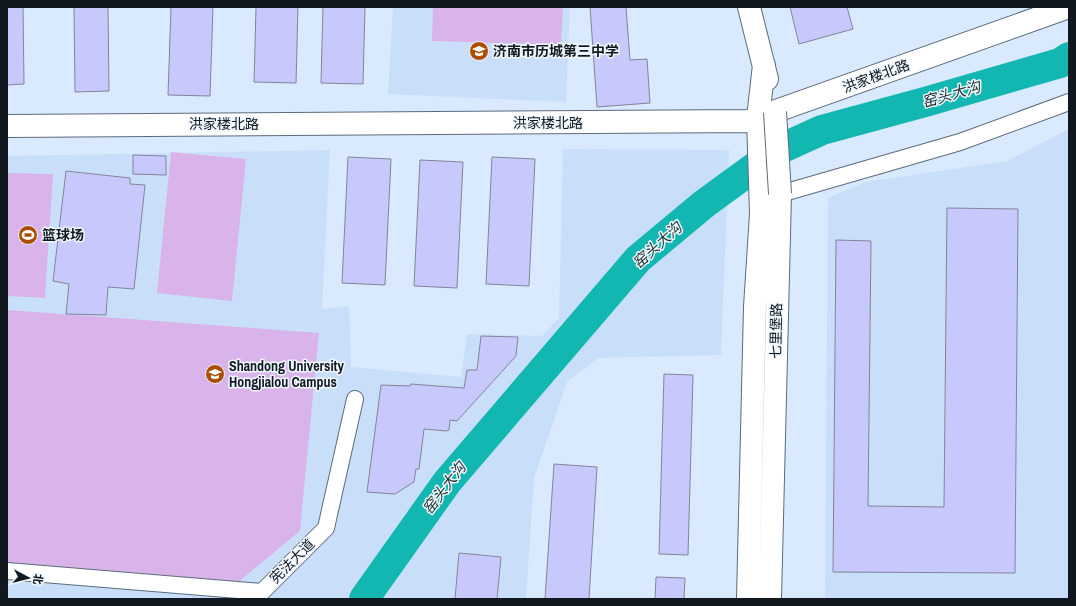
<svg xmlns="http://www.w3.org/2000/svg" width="1076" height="606" font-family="'Archivo Narrow','Noto Sans SC',sans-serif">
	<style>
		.built { fill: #c9dff9 }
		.green { fill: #d9b4eb }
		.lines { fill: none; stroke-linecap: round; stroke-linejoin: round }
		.river { stroke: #11b7b0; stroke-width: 30 }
		.building { fill: #c7c8fc; stroke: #83849a }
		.street-casing { stroke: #5c6b7c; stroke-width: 18 }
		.secondary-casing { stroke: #5c6b7c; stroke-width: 24 }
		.street { stroke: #fff; stroke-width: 16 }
		.secondary { stroke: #fff; stroke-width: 22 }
		.secondary-bridge-casing { stroke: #5c6b7c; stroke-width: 24; stroke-linecap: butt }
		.secondary-bridge { stroke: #fff; stroke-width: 22 }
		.labels { text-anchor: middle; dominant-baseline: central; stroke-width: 3; stroke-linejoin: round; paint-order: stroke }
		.poi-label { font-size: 14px; font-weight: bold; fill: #12181f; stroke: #eff6fe; text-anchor: start }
		.street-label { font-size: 14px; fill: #12181f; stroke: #eff6fe }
		.water-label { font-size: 15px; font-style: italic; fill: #19312f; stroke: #eff6fe }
	</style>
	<rect width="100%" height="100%" fill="#d9eafe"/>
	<path class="built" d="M 393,7 L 570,7 L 566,102 L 388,94 Z
		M 1069,129 L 1069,599 L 825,599 L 828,198 L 865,182 L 1007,161 Z
		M 563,149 L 729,150 L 721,355 L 598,358 L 567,382 L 534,478 L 526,599 L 7,599 L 7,156 L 330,150 L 322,309 L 349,306 L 351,367 L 461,377 L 467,334 L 542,336 L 559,318 Z"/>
	<path class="green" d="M 433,7 L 563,7 L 561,45 L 432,41 Z
		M 171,152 L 246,159 L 232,301 L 157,293 Z
		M 7,173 L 53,174 L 45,298 L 7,296 Z
		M 7,310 L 319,333 L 300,531 L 236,584 L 7,563 Z"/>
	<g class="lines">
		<path class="river" d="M 364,599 L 447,482 L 638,259 L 704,204 L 778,150 L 822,130 L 925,102 L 1060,63 L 1069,57"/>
	</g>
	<path class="building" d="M 7,7 L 23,7 L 24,84 L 7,85 Z
		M 74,7 L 108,7 L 109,91 L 75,92 Z
		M 171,7 L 213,7 L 210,96 L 168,95 Z
		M 256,7 L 298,7 L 296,83 L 254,82 Z
		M 323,7 L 365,7 L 363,84 L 321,83 Z
		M 590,7 L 626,7 L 630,60 L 647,59 L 650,103 L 597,107 Z
		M 790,7 L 847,7 L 853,29 L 799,44 Z
		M 133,155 L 166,156 L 166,175 L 133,174 Z
		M 348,157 L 391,159 L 385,285 L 342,283 Z
		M 492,157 L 535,159 L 529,286 L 486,284 Z
		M 420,160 L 463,162 L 457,288 L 414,286 Z
		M 66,171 L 130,178 L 130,184 L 145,185 L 134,289 L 108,287 L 106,315 L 66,314 L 69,284 L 53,281 Z
		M 947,208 L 1018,209 L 1015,573 L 833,572 L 836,240 L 871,241 L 868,506 L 944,507 Z
		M 481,336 L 518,337 L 516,356 L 457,421 L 450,420 L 449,430 L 446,431 L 424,429 L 419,469 L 416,469 L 414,482 L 395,494 L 367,492 L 381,385 L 410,386 L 411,384 L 464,388 L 467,370 L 477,370 Z
		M 664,374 L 693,375 L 688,555 L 659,554 Z
		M 554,464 L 597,467 L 589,599 L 545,599 Z
		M 459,553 L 501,557 L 497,599 L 455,599 Z
		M 656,577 L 685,578 L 684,599 L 655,599 Z"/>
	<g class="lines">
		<defs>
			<path id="street" d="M 771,195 L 780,194 L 960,142 L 1069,102
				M 7,571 L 262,592 L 326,528 L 355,399"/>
			<path id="secondary" d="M 749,7 L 767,79
				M 7,126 L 748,121 L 1069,7
				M 748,599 L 755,307 L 761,214 L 758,118 L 764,65
				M 770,599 L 780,194"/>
		</defs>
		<use href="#street" class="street-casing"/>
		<use href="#secondary" class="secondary-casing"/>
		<use href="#street" class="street"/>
		<use href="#secondary" class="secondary"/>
		<defs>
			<path id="secondary-bridge" d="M 775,112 L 780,194"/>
		</defs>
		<use href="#secondary-bridge" class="secondary-bridge-casing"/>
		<use href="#secondary-bridge" class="secondary-bridge"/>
	</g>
	<defs>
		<symbol id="school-disc" viewBox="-11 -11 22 22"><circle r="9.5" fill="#ac4d00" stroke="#eff6fe"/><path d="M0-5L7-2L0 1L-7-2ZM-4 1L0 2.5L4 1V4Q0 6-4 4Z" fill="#fff"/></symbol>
		<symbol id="stadium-disc" viewBox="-11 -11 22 22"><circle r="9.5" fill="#ac4d00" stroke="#eff6fe"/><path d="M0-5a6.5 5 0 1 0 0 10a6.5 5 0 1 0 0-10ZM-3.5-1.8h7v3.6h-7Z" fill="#fff"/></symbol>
		<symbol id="university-disc" viewBox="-11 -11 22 22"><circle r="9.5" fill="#ac4d00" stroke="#eff6fe"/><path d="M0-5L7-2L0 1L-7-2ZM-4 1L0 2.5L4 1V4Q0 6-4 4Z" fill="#fff"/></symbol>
	</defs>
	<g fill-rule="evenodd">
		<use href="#school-disc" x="468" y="40" width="22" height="22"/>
		<use href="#stadium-disc" x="17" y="224" width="22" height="22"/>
		<use href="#university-disc" x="204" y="363" width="22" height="22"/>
	</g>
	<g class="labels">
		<g class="poi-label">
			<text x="493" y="51">济南市历城第三中学</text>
			<text x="42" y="235">篮球场</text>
			<text x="229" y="366">Shandong University<tspan x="229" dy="16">Hongjialou Campus</tspan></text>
		</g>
		<g class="street-label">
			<text transform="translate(876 76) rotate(-20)">洪家楼北路</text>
			<text x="548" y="123">洪家楼北路</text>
			<text x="224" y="124">洪家楼北路</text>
			<text transform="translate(776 331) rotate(-89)">七里堡路</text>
			<text transform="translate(292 561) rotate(-45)">宪法大道</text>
		</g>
		<g class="water-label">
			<text transform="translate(951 94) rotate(-16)">窑头大沟</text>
			<text transform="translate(657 245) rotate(-42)">窑头大沟</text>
			<text transform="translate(444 488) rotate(-53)">窑头大沟</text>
		</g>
	</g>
	<rect width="1076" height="606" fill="none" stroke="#12181f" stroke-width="16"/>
	<g transform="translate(28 578) rotate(97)" stroke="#eff6fe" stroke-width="3" paint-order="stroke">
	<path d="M0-3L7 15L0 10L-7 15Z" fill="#12181f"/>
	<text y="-6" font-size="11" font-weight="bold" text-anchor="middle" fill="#12181f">北</text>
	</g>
</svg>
